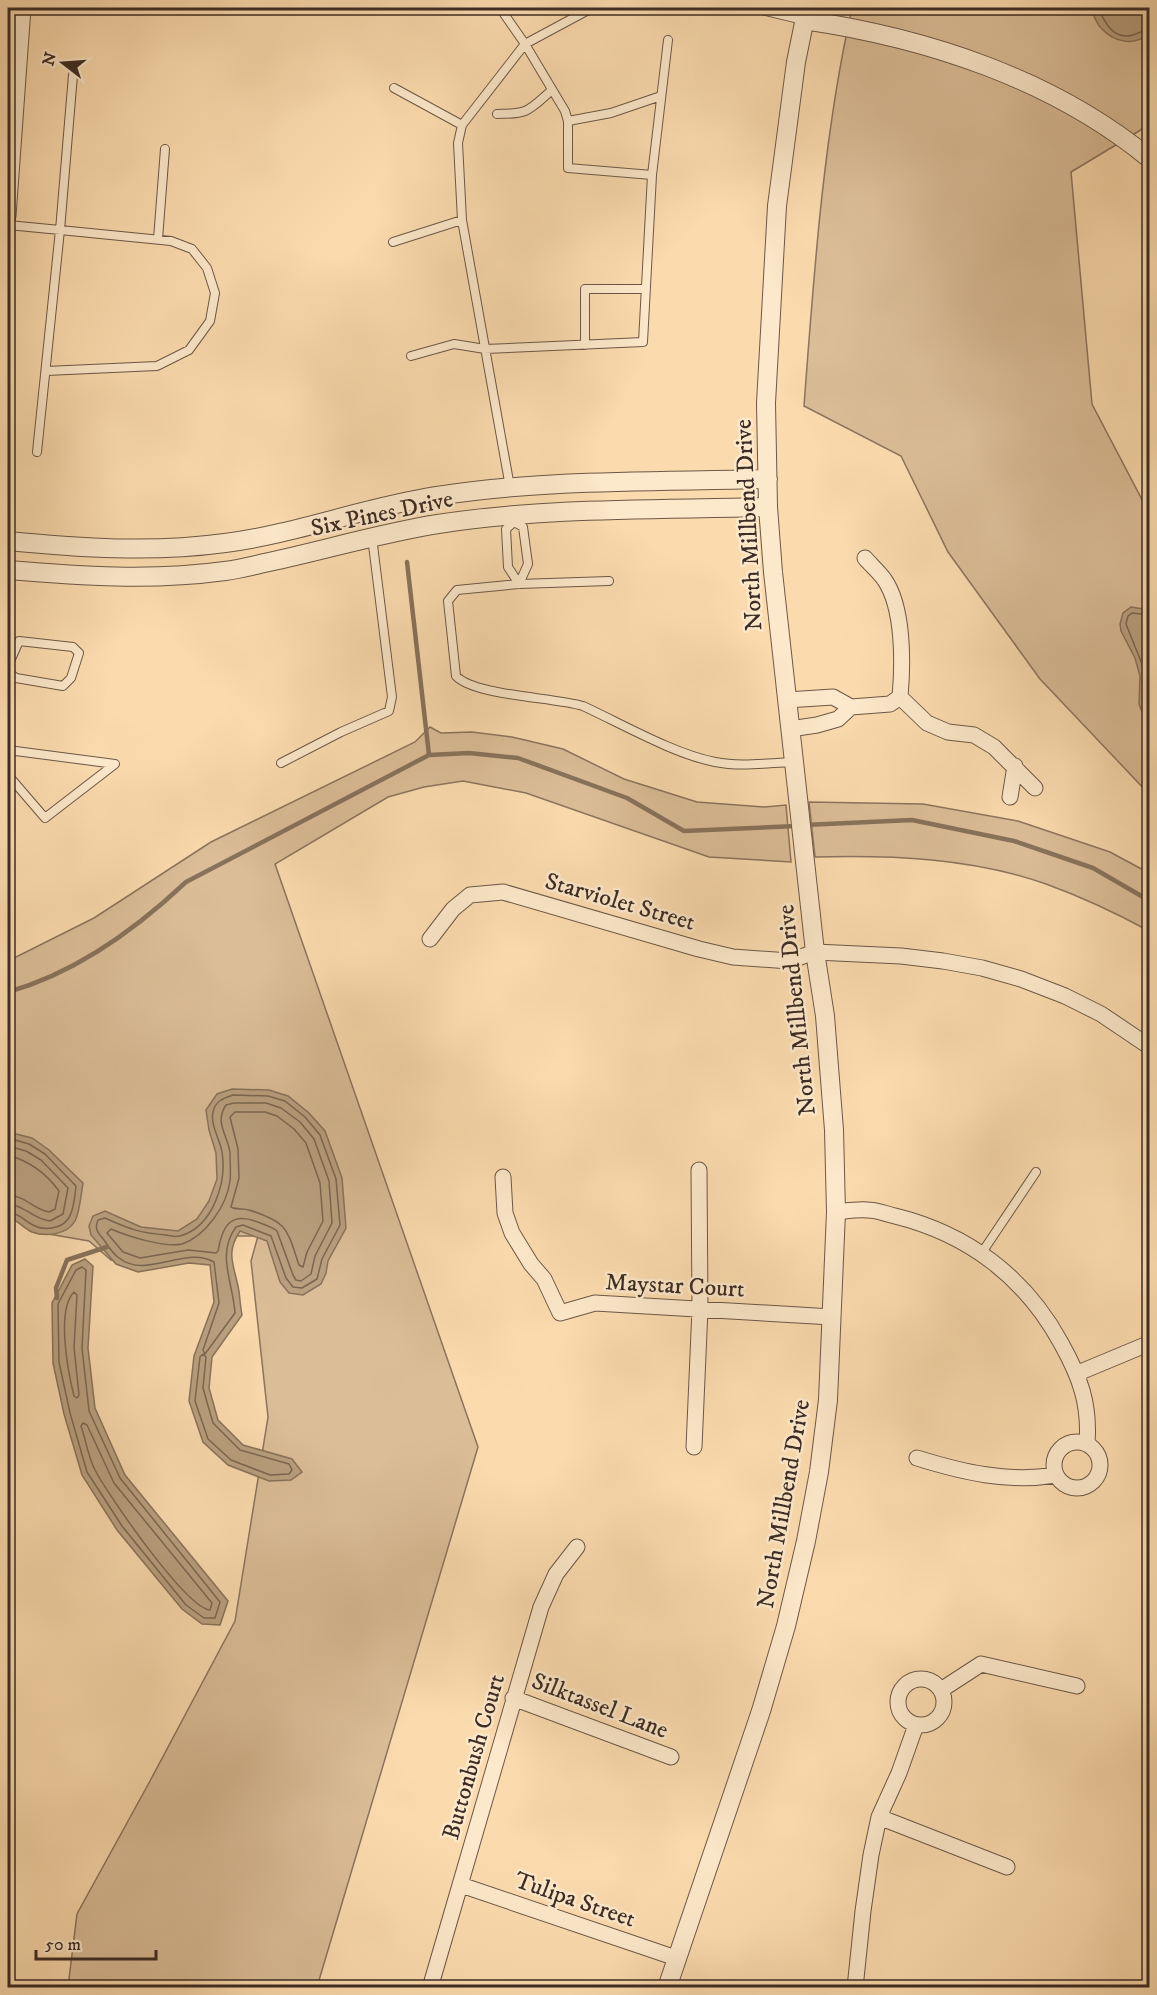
<svg xmlns="http://www.w3.org/2000/svg" width="1157" height="1995" font-family="'IM FELL DW Pica',serif">
	<style>
		.green { fill: #dbbd97; stroke: #8c745e; stroke-width: 1.5 }
		.water { fill: #baa07f; stroke: #88725b; stroke-width: 1.5 }
		.lines { fill: none; stroke-linecap: round; stroke-linejoin: round }
		.shore { stroke: #7b6652; stroke-width: 1.5 }
		.stream { stroke: #88725b; stroke-width: 4.5 }
		.service-casing { stroke: #6c5847; stroke-width: 10 }
		.minor-casing { stroke: #6c5847; stroke-width: 17 }
		.tertiary-casing { stroke: #6c5847; stroke-width: 20 }
		.service { stroke: #fce8ca; stroke-width: 8 }
		.minor { stroke: #fce8ca; stroke-width: 15 }
		.tertiary { stroke: #fce8ca; stroke-width: 18 }
		.labels { text-anchor: middle; dominant-baseline: central; stroke-width: 5; stroke-linejoin: round; paint-order: stroke }
		.street-label { font-size: 24px; fill: #3c2c25; stroke: #fce8ca }
	</style>
	<rect width="100%" height="100%" fill="#fbdbae"/>
	<filter id="stains"><feTurbulence type="fractalNoise" baseFrequency=".00333" numOctaves="4"/><feColorMatrix values="0 0 0 0 .2 0 0 0 0 .09 0 0 0 0 .02 0 0 0 .5 -.17"/></filter>
	<radialGradient id="worn" r=".72"><stop offset=".6" stop-color="#630" stop-opacity="0"/><stop offset="1" stop-color="#630" stop-opacity=".3"/></radialGradient>
	<path class="green" d="M 852,8 L 1149,8 L 1149,125 L 1071,172 L 1092,404 L 1149,513 L 1149,794 L 1040,679 L 948,552 L 901,456 L 804,406 C 814,273 823,138 852,8 Z
		M 430,727 L 441,733 L 472,732 L 512,737 L 563,749 L 624,779 L 697,802 L 765,807 L 786,805 L 791,862 L 709,857 L 526,793 L 463,781 L 424,787 L 388,797 L 275,864 L 478,1447 L 317,1987 L 68,1987 L 77,1914 L 150,1781 L 235,1621 L 268,1417 L 251,1261 L 258,1236 L 227,1236 L 143,1265 L 111,1260 L 89,1241 L 31,1231 L 15,1219 L 8,1217 L 8,961 L 94,918 L 211,842 L 415,742 Z
		M 809,802 L 923,804 L 1018,821 L 1110,852 L 1149,873 L 1149,931 C 1116,913 1082,897 1046,884 C 972,858 892,855 815,857 Z"/>
	<path class="water" d="M 1090,8 L 1149,8 L 1149,33 C 1135,47 1114,42 1102,29 C 1096,24 1094,14 1090,8 Z
		M 1131,607 L 1149,610 L 1149,720 L 1143,714 L 1139,704 L 1140,676 L 1135,658 L 1121,631 L 1120,624 L 1123,613 Z
		M 232,1089 L 269,1090 L 288,1096 L 309,1113 L 325,1131 L 342,1178 L 346,1228 L 328,1261 L 326,1273 L 321,1284 L 303,1295 L 289,1293 L 280,1282 L 267,1241 L 240,1231 C 226,1252 233,1263 238,1286 C 240,1295 240,1305 242,1315 L 212,1357 L 209,1388 L 218,1420 L 243,1445 L 292,1459 L 302,1472 L 291,1480 L 269,1481 L 228,1465 L 203,1442 L 189,1401 L 194,1356 L 214,1302 L 210,1265 L 189,1263 L 138,1272 L 116,1264 L 91,1235 L 89,1226 L 93,1216 L 105,1211 L 141,1227 L 178,1231 L 197,1219 L 209,1201 L 217,1179 L 216,1153 L 209,1130 L 206,1110 L 217,1094 Z
		M 8,1132 L 32,1138 L 49,1150 L 83,1183 C 81,1194 80,1211 75,1221 C 67,1235 45,1237 32,1232 C 23,1228 18,1220 8,1217 Z
		M 85,1259 L 93,1266 L 88,1348 L 95,1408 L 125,1475 L 228,1601 L 220,1625 L 202,1624 L 182,1609 L 117,1530 L 82,1475 L 64,1414 L 53,1363 L 52,1303 L 72,1265 Z"/>
	<g class="lines">
		<path class="shore" d="M 1097,8 C 1105,19 1109,36 1127,36 C 1135,36 1142,30 1150,29
			M 1150,615 L 1132,613 L 1128,616 L 1126,624 L 1146,674 L 1145,703 L 1150,711
			M 233,1095 L 268,1096 L 285,1101 L 305,1117 L 320,1135 L 336,1179 L 340,1225 L 322,1259 L 317,1279 L 302,1288 L 293,1287 L 286,1278 L 271,1236 L 243,1225 L 236,1227 C 216,1254 233,1282 235,1313 L 205,1354 L 203,1350 L 219,1303 L 214,1262 C 185,1245 147,1280 119,1258 C 113,1254 108,1246 104,1240 C 98,1233 94,1229 98,1220 L 105,1218 C 129,1229 140,1233 166,1235 C 170,1236 176,1237 180,1236 C 213,1227 227,1182 222,1152 C 220,1139 210,1125 213,1112 C 215,1101 224,1098 233,1095 Z
			M 234,1103 L 266,1103 L 281,1108 L 300,1122 L 314,1139 L 329,1181 L 332,1223 L 315,1256 L 311,1274 L 301,1281 L 296,1280 L 293,1275 L 277,1231 C 271,1226 262,1224 255,1221 C 229,1212 222,1228 218,1251 L 216,1253 L 188,1250 L 140,1258 L 123,1252 L 107,1233 L 111,1229 C 127,1236 165,1248 182,1244 C 206,1236 227,1205 230,1181 C 231,1172 230,1162 230,1153 C 228,1135 214,1123 226,1105 Z
			M 235,1112 L 265,1112 L 277,1116 L 294,1129 L 306,1143 L 320,1183 L 323,1221 L 307,1252 L 303,1267 L 299,1265 C 287,1229 288,1222 249,1210 C 243,1208 236,1210 231,1207 L 239,1178 L 238,1149 L 230,1117 Z
			M 8,1138 L 29,1144 L 45,1154 L 76,1186 C 75,1195 74,1211 68,1219 C 61,1229 44,1231 33,1225 C 23,1220 19,1213 8,1212
			M 8,1146 L 26,1151 L 41,1160 L 68,1188 L 63,1214 L 50,1221 C 32,1219 25,1205 8,1204
			M 8,1155 C 29,1161 46,1173 59,1191 L 55,1209 L 49,1212 C 33,1209 26,1196 8,1195
			M 82,1267 L 86,1270 L 82,1348 L 89,1411 L 120,1478 L 220,1602 L 215,1618 L 204,1618 L 186,1605 L 122,1526 L 87,1472 L 70,1413 L 59,1362 L 58,1304 L 76,1270 Z
			M 74,1292 L 77,1295 L 74,1347 L 79,1395 L 77,1398 L 74,1396 C 68,1372 56,1310 74,1292 Z
			M 203,1354 L 206,1357 L 203,1388 L 213,1423 L 240,1450 L 289,1464 L 292,1470 L 289,1474 L 270,1475 L 231,1460 L 208,1439 L 195,1401 L 200,1357 Z
			M 83,1423 L 87,1425 L 114,1483 L 212,1603 L 210,1610 C 186,1608 108,1495 95,1470 C 88,1457 86,1440 81,1426 Z"/>
		<path class="stream" d="M 407,562 L 429,755
			M 805,825 L 912,820 L 1014,841 L 1093,868 L 1150,901
			M 8,992 C 76,973 135,930 186,882 L 429,755 L 469,753 L 518,758 L 627,798 L 684,831 L 797,826
			M 57,1298 L 56,1288 L 67,1260 L 107,1247"/>
		<defs>
			<path id="service" d="M 8,8 L 23,12
				M 500,8 L 525,44 L 462,125 L 458,143 L 462,220 L 510,487
				M 592,8 L 525,44 L 565,111 L 568,121 L 611,113 L 661,96
				M 753,8 L 803,20
				M 394,88 L 462,125
				M 497,114 C 529,114 528,111 552,90
				M 652,175 L 668,40
				M 8,225 L 60,230 L 37,452
				M 158,239 L 165,149
				M 393,242 L 462,220
				M 585,345 L 585,289 L 646,289
				M 411,356 L 454,344 L 485,349 L 643,342 L 652,175 L 568,168 L 568,121
				M 46,371 L 157,366 L 189,350 L 210,321 L 215,293 L 207,268 L 192,249 L 171,241 L 60,230 L 73,75
				M 514,522 L 523,527 L 528,564 L 519,584 L 508,567 L 506,529 Z
				M 609,581 L 519,584 L 457,590 L 448,601 L 456,676 C 475,696 553,697 583,706 C 622,724 674,754 715,762 C 740,767 767,763 793,762
				M 8,666 L 19,641 L 73,647 L 79,653 L 71,678 L 63,686 L 16,678 L 8,672
				M 8,750 L 115,764 L 45,818 L 8,775
				M 281,763 L 341,732 L 389,711 L 392,697 L 372,537
				M 981,1254 L 1036,1172"/>
			<path id="minor" d="M 8,216 L 23,8
				M 900,697 L 927,723 L 948,732 L 974,735 L 994,747 L 1035,788
				M 787,700 L 833,697 L 851,707
				M 790,729 L 817,725 L 838,719 L 851,707 L 890,704 L 900,697 C 903,664 904,607 884,579 C 878,571 871,565 865,558
				M 1010,797 L 1015,766
				M 430,939 L 453,909 L 470,895 L 503,892 L 699,949 L 733,957 L 789,961 L 815,952 L 901,956 L 943,961 L 982,968 L 1021,979 L 1065,996 L 1101,1014 L 1150,1047
				M 503,1177 L 505,1213 L 512,1233 L 531,1264 L 544,1279 L 560,1313 L 595,1303 L 832,1317
				M 836,1212 C 846,1211 858,1209 868,1210 C 877,1210 886,1214 895,1216 C 968,1234 1025,1277 1061,1343 C 1080,1377 1090,1404 1087,1443
				M 1078,1373 L 1150,1343
				M1054 1465a23 23 0 1 1 46 0a23 23 0 1 1-46 0Z
				M 694,1447 L 700,1309 L 699,1170
				M 917,1458 C 962,1472 1008,1483 1055,1475
				M898 1702a23 23 0 1 1 46 0a23 23 0 1 1-46 0Z
				M 941,1690 L 981,1664 L 1077,1686
				M 513,1698 L 671,1757
				M 879,1817 L 1007,1867
				M 461,1885 L 676,1958
				M 430,1988 L 541,1607 L 556,1574 L 577,1547
				M 855,1988 L 863,1911 L 871,1855 L 879,1817 L 899,1773 L 916,1725
				M 1149,1988 L 1150,1985"/>
			<path id="tertiary" d="M 804,20 C 927,38 1053,79 1150,159
				M 8,541 C 80,548 152,553 225,543 C 296,534 365,507 437,496 C 546,479 658,482 768,479
				M 8,570 C 80,576 152,581 225,571 C 240,569 255,565 269,562 C 325,550 381,533 438,524 C 547,507 658,510 768,507
				M 667,1988 L 761,1711 L 786,1626 L 806,1541 L 819,1472 L 828,1400 L 836,1212 L 834,1130 L 825,1016 L 815,952 L 773,572 L 768,507 L 766,403 L 777,206 L 796,62 L 807,8"/>
		</defs>
		<use href="#service" class="service-casing"/>
		<use href="#minor" class="minor-casing"/>
		<use href="#tertiary" class="tertiary-casing"/>
		<use href="#service" class="service"/>
		<use href="#minor" class="minor"/>
		<use href="#tertiary" class="tertiary"/>
	</g>
	<g class="labels">
		<g class="street-label">
			<text transform="translate(382 514) rotate(-12)">Six Pines Drive</text>
			<text transform="translate(749 525) rotate(-93)">North Millbend Drive</text>
			<text transform="translate(620 902) rotate(16)">Starviolet Street</text>
			<text transform="translate(797 1010) rotate(-96)">North Millbend Drive</text>
			<text transform="translate(675 1286) rotate(3)">Maystar Court</text>
			<text transform="translate(784 1504) rotate(-80)">North Millbend Drive</text>
			<text transform="translate(600 1706) rotate(21)">Silktassel Lane</text>
			<text transform="translate(474 1757) rotate(-74)">Buttonbush Court</text>
			<text transform="translate(575 1900) rotate(19)">Tulipa Street</text>
		</g>
	</g>
	<rect width="1157" height="1995" fill="none" stroke="#fbdbae" stroke-width="30"/>
	<rect x="9" y="9" width="1139" height="1977" fill="none" stroke="#3c2c25" stroke-width="3"/>
	<rect x="15" y="15" width="1127" height="1965" fill="none" stroke="#3c2c25" stroke-width="1.5"/>
	<g transform="translate(63 63) rotate(287)" stroke="#fce8ca" stroke-width="4.5" paint-order="stroke">
	<path d="M0-4.5L10 22L0 15L-10 22Z" fill="#3c2c25"/>
	<text y="-9" font-size="16" font-weight="bold" text-anchor="middle" fill="#3c2c25">N</text>
	</g>
	<path d="M36 1950v9h120v-9" fill="none" stroke="#3c2c25" stroke-width="3"/>
	<text x="45" y="1950" font-size="18" fill="#3c2c25" stroke="#fce8ca" stroke-width="4.5" paint-order="stroke">50 m</text>
	<rect width="100%" height="100%" filter="url(#stains)"/>
	<rect width="100%" height="100%" fill="url(#worn)"/>
</svg>
